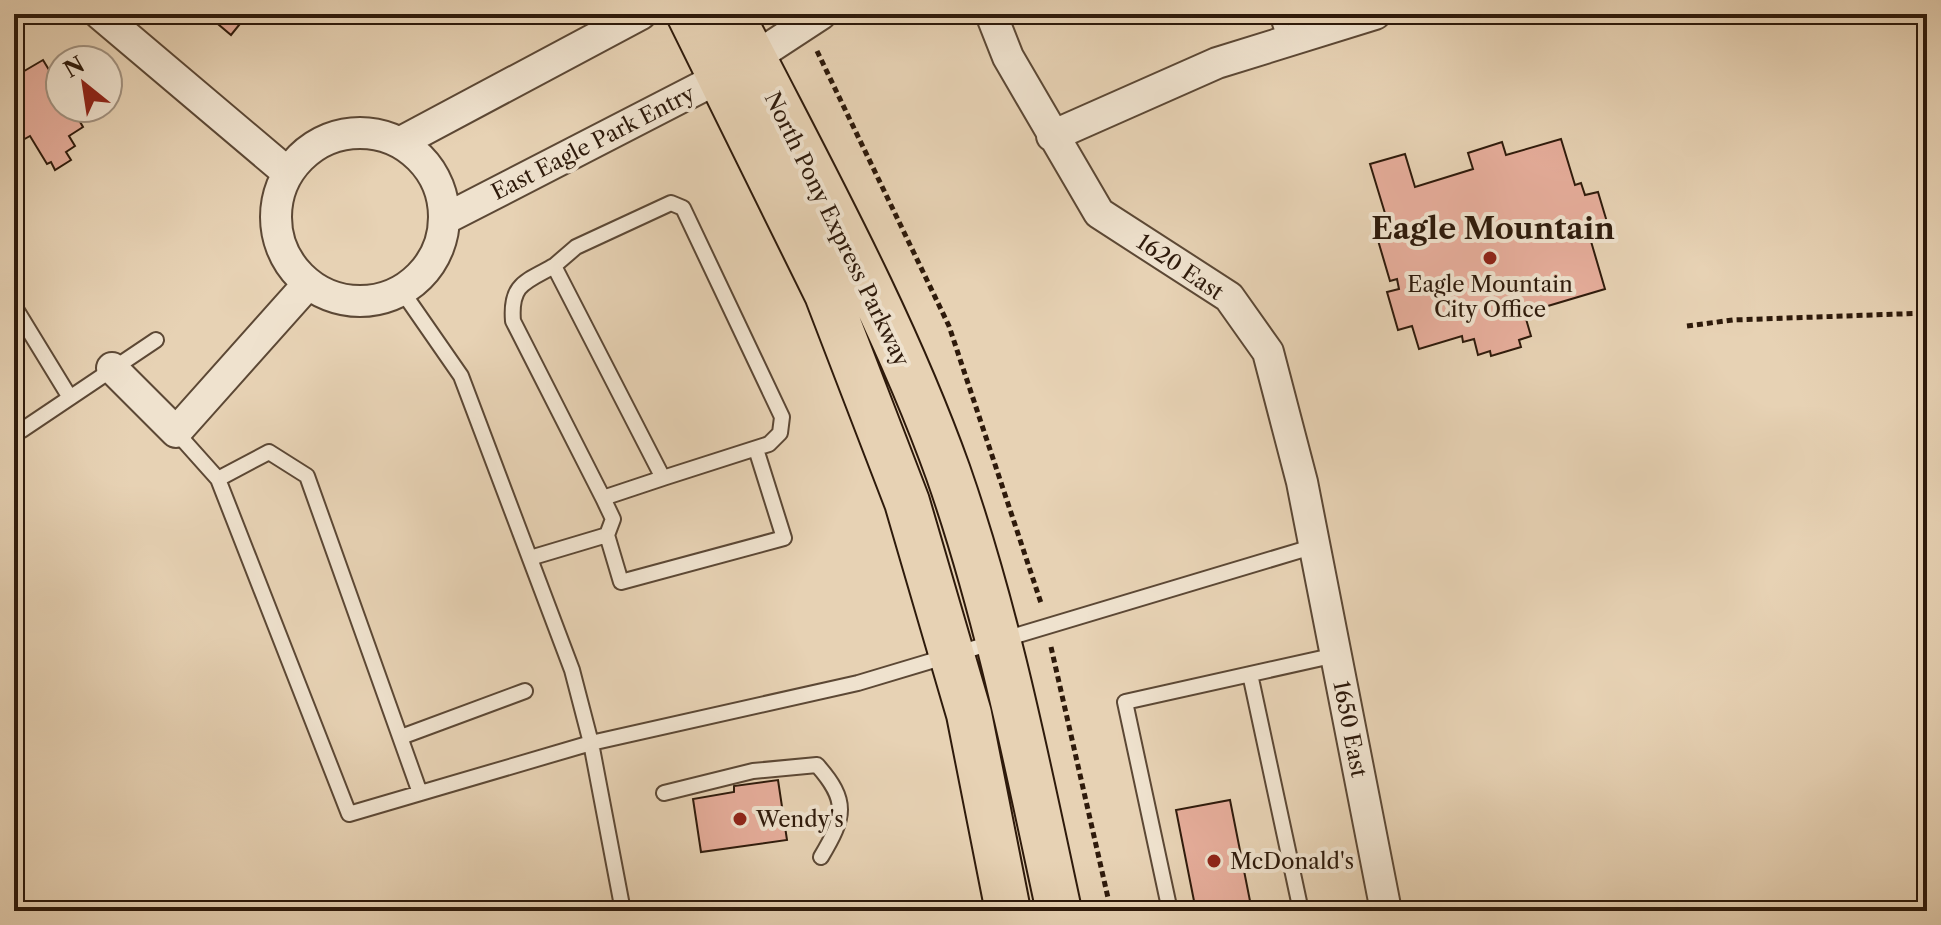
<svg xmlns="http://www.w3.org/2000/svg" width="1941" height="925" font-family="'Libre Caslon Text',serif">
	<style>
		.building { fill: #e7ae9c; stroke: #2e1a0b; stroke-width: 2 }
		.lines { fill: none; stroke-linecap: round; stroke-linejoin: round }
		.lane-casing { stroke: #5c4835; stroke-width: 18 }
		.street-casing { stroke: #5c4835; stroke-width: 34 }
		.primary-casing { stroke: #2e1a0b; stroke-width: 48 }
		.path { stroke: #2e1a0b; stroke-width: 5; stroke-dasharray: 6 4; stroke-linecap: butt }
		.lane { stroke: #efe2ce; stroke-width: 14 }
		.street { stroke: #efe2ce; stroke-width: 30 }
		.primary { stroke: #e7d2b4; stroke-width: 44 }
		.poi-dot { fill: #8f2418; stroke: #efe2ce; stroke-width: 3 }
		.labels { text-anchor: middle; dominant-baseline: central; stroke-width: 8; stroke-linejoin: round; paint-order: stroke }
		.street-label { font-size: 22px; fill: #2e1a0b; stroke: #efe2ce }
		.poi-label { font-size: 22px; fill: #2e1a0b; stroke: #efe2ce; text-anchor: start }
		.district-label { font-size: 30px; font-weight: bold; fill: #2e1a0b; stroke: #efe2ce }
	</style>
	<rect width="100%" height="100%" fill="#e7d2b4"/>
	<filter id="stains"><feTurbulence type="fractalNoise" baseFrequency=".0025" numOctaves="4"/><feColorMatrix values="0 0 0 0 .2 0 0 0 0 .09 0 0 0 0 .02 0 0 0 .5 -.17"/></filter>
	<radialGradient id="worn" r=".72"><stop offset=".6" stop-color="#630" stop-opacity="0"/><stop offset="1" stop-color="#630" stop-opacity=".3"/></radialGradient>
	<path class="building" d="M 206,14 L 248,14 L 231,35 Z
		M 43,60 L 60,88 L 60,108 L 72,108 L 83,127 L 69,136 L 75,146 L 66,152 L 71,160 L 55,170 L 51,162 L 47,164 L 30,136 L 21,141 L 14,129 L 14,77 Z
		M 1561,139 L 1575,185 L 1581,183 L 1585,195 L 1598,192 L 1607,222 L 1593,226 L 1596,236 L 1590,238 L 1605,289 L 1531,311 L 1533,317 L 1526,319 L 1531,336 L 1519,340 L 1521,347 L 1491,356 L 1490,351 L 1478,355 L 1474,339 L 1463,342 L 1462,336 L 1419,349 L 1412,326 L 1398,330 L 1387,292 L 1399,289 L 1397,279 L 1390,281 L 1377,237 L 1391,233 L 1370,164 L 1405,154 L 1415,187 L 1473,169 L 1468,153 L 1502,142 L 1506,155 Z
		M 778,780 L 787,840 L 701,852 L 693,799 L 734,792 L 734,786 Z
		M 1230,800 L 1252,911 L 1196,911 L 1176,810 Z"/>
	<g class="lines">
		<defs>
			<path id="lane" d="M 1277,14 L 1286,42
				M 554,266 L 576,247 L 671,203 L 683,208 L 782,417 L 780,433 L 769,444 L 663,478
				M 14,306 L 69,396
				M 22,430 L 156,340
				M 176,432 L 218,479 L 349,814 L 591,743 L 572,670 L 461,376 L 402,291
				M 218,479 L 269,452 L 307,476 L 420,793
				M 607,535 L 621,582 L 784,538 L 756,449
				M 530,558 L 607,535 L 613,519 L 603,498 L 513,321 C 510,284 525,282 554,266 L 663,478 L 603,498
				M 1250,674 L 1301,911
				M 401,737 L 525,691
				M 664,793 L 753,771 L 817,765 C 849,801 845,817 821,857
				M 623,911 L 591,743 L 858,683 L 1315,546
				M 878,911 L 898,911
				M 1170,911 L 1125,702 L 1336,655"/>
			<path id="street" d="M 100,14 L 288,173
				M 991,14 L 1008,57 L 1099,213 L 1229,297 L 1268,352 L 1302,482 L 1386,911
				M276 217a84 84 0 1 1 168 0a84 84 0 1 1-168 0Z
				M 1052,136 L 1217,63 L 1375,14
				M 401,142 L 641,14
				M 445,219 L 740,67 L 821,14
				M 112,368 L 176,432 L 308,284"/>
			<path id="primary" d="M 689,14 L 827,294 L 907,502 L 969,714 L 1008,911
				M 731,14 C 807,164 891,313 948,472 C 998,615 1027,763 1059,911"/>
		</defs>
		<use href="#lane" class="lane-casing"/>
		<use href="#street" class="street-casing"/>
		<use href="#primary" class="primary-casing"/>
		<path class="path" d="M 817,51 L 949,326 L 1042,606
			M 1687,326 L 1733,320 L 1927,313
			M 1051,647 L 1111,911"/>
		<use href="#lane" class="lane"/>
		<use href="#street" class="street"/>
		<use href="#primary" class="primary"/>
	</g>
	<g class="poi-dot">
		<circle cx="1490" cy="258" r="8"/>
		<circle cx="740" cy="819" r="8"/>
		<circle cx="1214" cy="861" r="8"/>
	</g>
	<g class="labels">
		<g class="street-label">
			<text transform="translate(593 143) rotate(-27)">East Eagle Park Entry</text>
			<text transform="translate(837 229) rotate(64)">North Pony Express Parkway</text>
			<text transform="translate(1180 267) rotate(34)">1620 East</text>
			<text transform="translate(1350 729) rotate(79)">1650 East</text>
		</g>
		<g class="poi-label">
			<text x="1490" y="284" text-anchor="middle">Eagle Mountain<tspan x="1490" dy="25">City Office</tspan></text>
			<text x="756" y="819">Wendy's</text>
			<text x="1230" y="861">McDonald's</text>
		</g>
		<g class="district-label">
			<text x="1493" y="228">Eagle Mountain</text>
		</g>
	</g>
	<rect width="1941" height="925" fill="none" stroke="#e7d2b4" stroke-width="48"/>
	<rect x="16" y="16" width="1909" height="893" fill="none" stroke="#2e1a0b" stroke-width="4"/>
	<rect x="24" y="24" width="1893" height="877" fill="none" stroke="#2e1a0b" stroke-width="2"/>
	<g transform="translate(84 84) rotate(330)"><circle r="38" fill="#efe2ce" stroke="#a29280" stroke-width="2"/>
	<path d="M0-6L14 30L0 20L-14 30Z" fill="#8f2418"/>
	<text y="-12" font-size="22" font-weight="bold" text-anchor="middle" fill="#2e1a0b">N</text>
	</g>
	<rect width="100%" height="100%" filter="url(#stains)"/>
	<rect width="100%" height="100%" fill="url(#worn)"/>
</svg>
